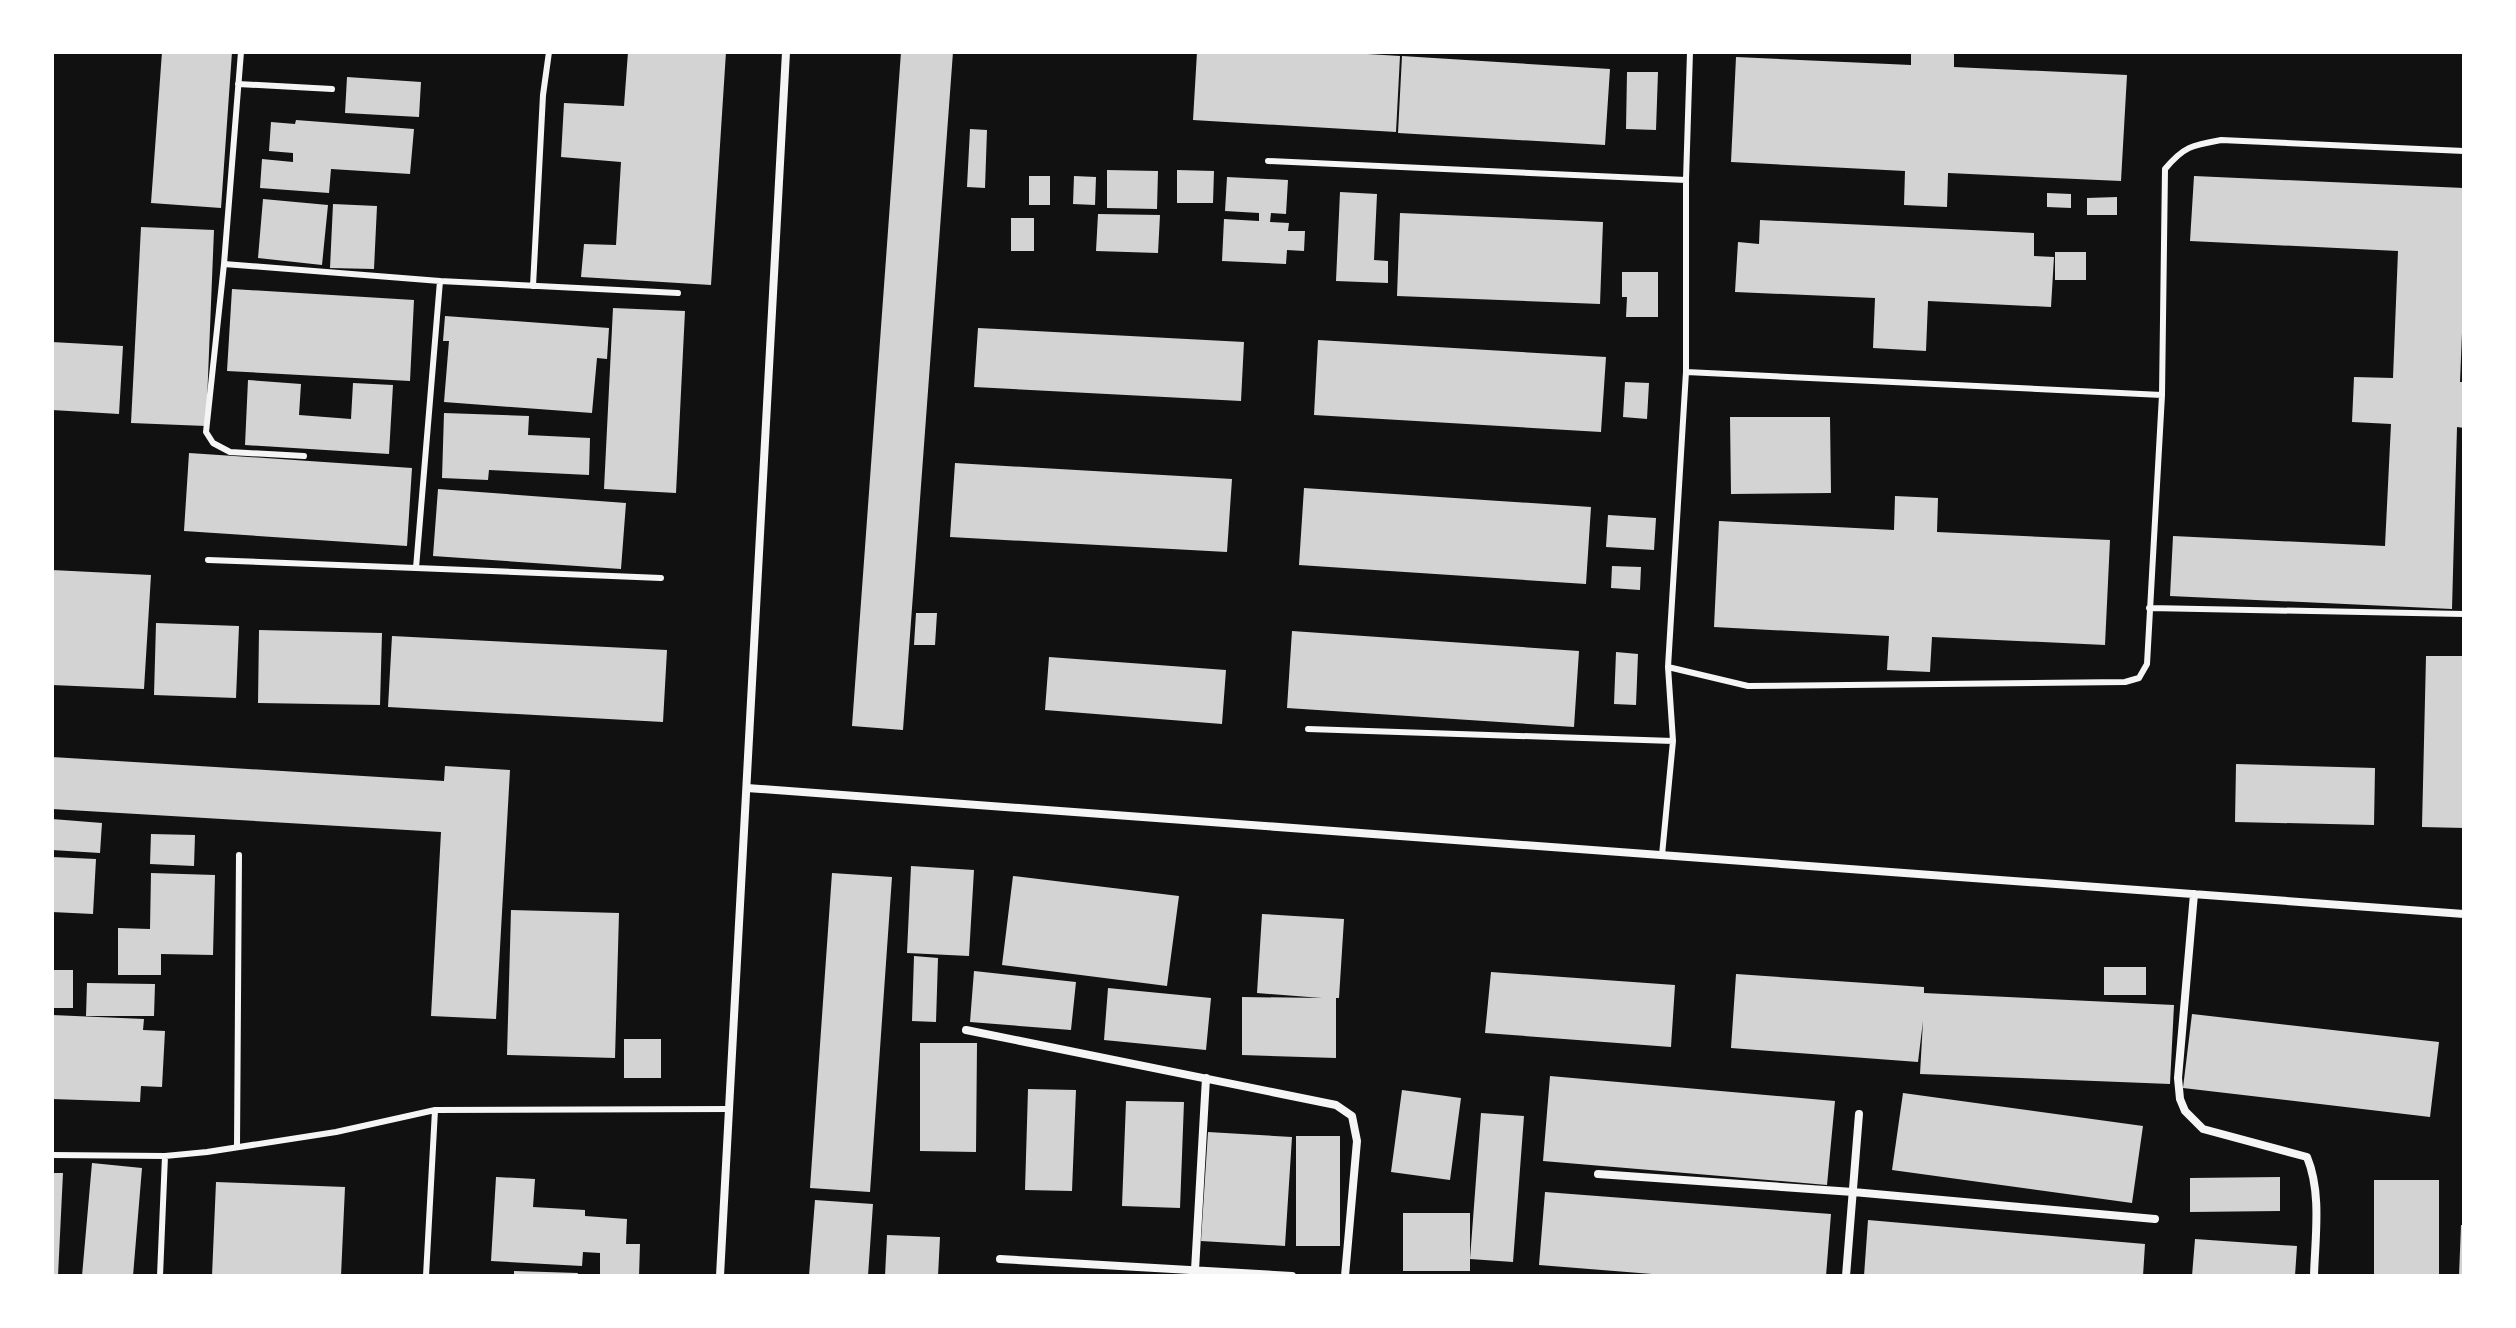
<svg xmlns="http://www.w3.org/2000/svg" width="2516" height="1328" font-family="'PT Sans Narrow',sans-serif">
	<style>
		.building { fill: #d3d3d3 }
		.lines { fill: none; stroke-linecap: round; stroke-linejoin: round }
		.service { stroke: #f5f5f5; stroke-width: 6 }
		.minor { stroke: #f5f5f5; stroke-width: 8 }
	</style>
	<rect width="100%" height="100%" fill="#111"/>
	<path class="building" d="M 162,52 L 232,52 L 221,208 L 151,203 Z
		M 628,52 L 726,52 L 711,285 L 581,277 L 584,244 L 616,245 L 621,162 L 561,157 L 564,103 L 624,106 Z
		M 901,52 L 953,52 L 903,730 L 852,726 Z
		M 1197,52 L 1335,52 L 1400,56 L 1396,132 L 1193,120 Z
		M 1911,52 L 1954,52 L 1954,67 L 2127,75 L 2121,181 L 1948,173 L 1947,207 L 1904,205 L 1905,171 L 1731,162 L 1736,57 L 1911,65 Z
		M 1402,56 L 1610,69 L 1605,145 L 1398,133 Z
		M 1627,72 L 1658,72 L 1656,130 L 1626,129 Z
		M 347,77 L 421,82 L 419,117 L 345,113 Z
		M 296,120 L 414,129 L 410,174 L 331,169 L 329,193 L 260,188 L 262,159 L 293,162 L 293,153 L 269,151 L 271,122 L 295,124 Z
		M 970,129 L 987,130 L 985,188 L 967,187 Z
		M 1107,170 L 1158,171 L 1157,209 L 1107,208 Z
		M 1177,170 L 1214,171 L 1213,203 L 1177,203 Z
		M 1029,176 L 1050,176 L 1050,205 L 1029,205 Z
		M 1074,176 L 1096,177 L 1095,205 L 1073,204 Z
		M 2194,176 L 2464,188 L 2464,284 L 2460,382 L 2464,382 L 2464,428 L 2457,427 L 2452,609 L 2170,596 L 2173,536 L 2385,546 L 2391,424 L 2352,422 L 2354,377 L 2393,378 L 2398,251 L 2190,241 Z
		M 1227,177 L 1288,180 L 1286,214 L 1271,213 L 1270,222 L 1289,223 L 1288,231 L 1305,231 L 1304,251 L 1287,250 L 1286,264 L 1222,261 L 1224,219 L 1259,221 L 1259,213 L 1225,211 Z
		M 1340,192 L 1377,194 L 1374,260 L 1388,261 L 1388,283 L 1336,281 Z
		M 2047,193 L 2071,194 L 2071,208 L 2047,207 Z
		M 2117,197 L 2117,215 L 2087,215 L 2087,198 Z
		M 263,199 L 328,205 L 322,265 L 258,258 Z
		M 333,204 L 377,206 L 374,269 L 330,268 Z
		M 1400,213 L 1603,222 L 1600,304 L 1397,296 Z
		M 1098,214 L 1160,215 L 1158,253 L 1096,251 Z
		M 1011,218 L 1034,218 L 1034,251 L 1011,251 Z
		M 1760,220 L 2034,233 L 2034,256 L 2054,257 L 2051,307 L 1928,301 L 1926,351 L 1873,348 L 1875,298 L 1735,292 L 1738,242 L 1759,244 Z
		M 141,227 L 214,230 L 206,426 L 131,423 Z
		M 2055,252 L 2086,252 L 2086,280 L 2055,280 Z
		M 1622,272 L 1658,272 L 1658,317 L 1626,317 L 1627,297 L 1622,297 Z
		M 232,289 L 414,300 L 410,381 L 227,371 Z
		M 613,308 L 685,311 L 676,493 L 604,489 Z
		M 445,316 L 609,328 L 607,359 L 597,358 L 592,413 L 444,402 L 449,341 L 443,341 Z
		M 978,328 L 1244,342 L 1241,401 L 974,387 Z
		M 1318,340 L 1606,357 L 1601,432 L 1314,415 Z
		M 52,342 L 123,346 L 119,414 L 52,410 Z
		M 248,380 L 301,384 L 299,415 L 351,419 L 353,383 L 393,385 L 389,454 L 245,445 Z
		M 1625,382 L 1649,383 L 1647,419 L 1623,417 Z
		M 444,413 L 529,416 L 528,435 L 590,438 L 589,475 L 489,470 L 488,480 L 442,478 Z
		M 1730,417 L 1830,417 L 1831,493 L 1731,494 Z
		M 189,453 L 412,468 L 407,546 L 184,531 Z
		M 955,463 L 1232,479 L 1227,552 L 950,537 Z
		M 1304,488 L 1591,507 L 1586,584 L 1299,565 Z
		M 438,489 L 626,503 L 621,569 L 433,556 Z
		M 1895,496 L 1938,498 L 1937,532 L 2110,540 L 2105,645 L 1932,637 L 1930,672 L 1887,670 L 1889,636 L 1714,627 L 1719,521 L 1894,530 Z
		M 1608,515 L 1656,518 L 1654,550 L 1606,547 Z
		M 1612,566 L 1641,567 L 1640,590 L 1611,588 Z
		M 52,570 L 151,575 L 144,689 L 52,685 Z
		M 916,613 L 937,613 L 935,645 L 914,645 Z
		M 156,623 L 239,626 L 236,698 L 154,695 Z
		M 259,630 L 382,633 L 380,705 L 258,703 Z
		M 1292,631 L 1579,651 L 1574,727 L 1287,708 Z
		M 392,636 L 667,650 L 663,722 L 388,707 Z
		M 1616,652 L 1638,654 L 1636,705 L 1614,704 Z
		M 2426,656 L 2464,656 L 2464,828 L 2422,827 Z
		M 1049,657 L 1226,670 L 1222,724 L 1045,710 Z
		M 52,757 L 444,781 L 445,766 L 510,770 L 496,1019 L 431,1016 L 441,832 L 52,809 Z
		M 2236,764 L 2375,768 L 2374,825 L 2235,822 Z
		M 52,819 L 102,823 L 100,853 L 52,850 Z
		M 151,834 L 195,835 L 194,866 L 150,864 Z
		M 52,857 L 96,859 L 93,914 L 52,912 Z
		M 911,866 L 974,870 L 969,956 L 907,953 Z
		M 151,873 L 215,875 L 213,955 L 161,954 L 161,975 L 118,975 L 118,928 L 150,929 Z
		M 832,873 L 892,877 L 870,1192 L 810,1188 Z
		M 1013,876 L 1179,896 L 1167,986 L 1002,965 Z
		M 511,910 L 619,913 L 615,1058 L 507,1055 Z
		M 1262,914 L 1344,919 L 1339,998 L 1336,998 L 1336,1058 L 1242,1055 L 1242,997 L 1322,998 L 1257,993 Z
		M 914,956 L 938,958 L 936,1022 L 912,1021 Z
		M 2104,967 L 2146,967 L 2146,995 L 2104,995 Z
		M 52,970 L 73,970 L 73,1008 L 52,1008 Z
		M 974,971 L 1076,982 L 1071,1030 L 970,1022 Z
		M 1491,972 L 1675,985 L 1671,1047 L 1485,1033 Z
		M 1736,974 L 1924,987 L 1924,993 L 2174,1005 L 2170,1084 L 1920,1074 L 1923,1021 L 1918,1062 L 1731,1048 Z
		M 87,983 L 155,984 L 154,1016 L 86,1016 Z
		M 1108,988 L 1211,998 L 1206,1050 L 1104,1040 Z
		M 2192,1014 L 2439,1042 L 2430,1117 L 2183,1088 Z
		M 52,1015 L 144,1019 L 143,1030 L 165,1031 L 162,1087 L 141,1086 L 140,1102 L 52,1099 Z
		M 624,1039 L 661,1039 L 661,1078 L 624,1078 Z
		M 920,1043 L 977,1043 L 976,1152 L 920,1151 Z
		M 1550,1076 L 1835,1101 L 1827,1185 L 1543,1161 Z
		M 1028,1089 L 1076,1090 L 1072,1191 L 1025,1190 Z
		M 1402,1090 L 1461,1098 L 1450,1180 L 1391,1172 Z
		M 1903,1093 L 2143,1126 L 2132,1203 L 1892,1170 Z
		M 1126,1101 L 1184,1102 L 1180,1208 L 1122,1206 Z
		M 1481,1113 L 1524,1116 L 1513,1262 L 1470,1259 Z
		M 1208,1132 L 1292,1137 L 1285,1246 L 1201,1241 Z
		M 1296,1136 L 1340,1136 L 1340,1246 L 1296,1246 Z
		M 92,1163 L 142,1168 L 133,1276 L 82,1276 Z
		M 52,1173 L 63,1173 L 58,1276 L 52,1276 Z
		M 496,1177 L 535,1179 L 533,1207 L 585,1210 L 585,1216 L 627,1219 L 626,1244 L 640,1244 L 639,1276 L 600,1276 L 600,1253 L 583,1252 L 582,1266 L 491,1261 Z
		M 2280,1177 L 2280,1211 L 2190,1212 L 2190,1178 Z
		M 2374,1180 L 2439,1180 L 2439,1276 L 2374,1276 Z
		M 216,1182 L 345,1187 L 341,1276 L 212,1276 Z
		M 1545,1192 L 1831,1214 L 1826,1276 L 1677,1276 L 1539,1265 Z
		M 815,1200 L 873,1204 L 868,1276 L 809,1276 Z
		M 1403,1213 L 1470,1213 L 1470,1271 L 1403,1271 Z
		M 1868,1220 L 2145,1244 L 2143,1276 L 1864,1276 Z
		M 2461,1225 L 2464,1225 L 2464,1276 L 2459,1276 Z
		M 887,1235 L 940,1237 L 938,1276 L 885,1276 Z
		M 2195,1239 L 2297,1246 L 2295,1276 L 2192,1276 Z
		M 514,1271 L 578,1273 L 577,1276 L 514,1276 Z"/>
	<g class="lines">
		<path class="service" d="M 241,52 L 224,264 L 440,281 L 678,293
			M 238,84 L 332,89
			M 1268,161 L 1686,180
			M 224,264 L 206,432 L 213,443 L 230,452 L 304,456
			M 533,286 L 543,95 L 549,52
			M 1686,372 L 2162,395
			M 208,560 L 416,568 L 440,281
			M 416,568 L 661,578
			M 2149,608 L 2464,614
			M 1668,667 L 1748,686 L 2125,682 L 2139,678 L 2147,664 L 2162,395 L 2165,169 C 2184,146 2193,145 2221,140 L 2464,151
			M 1308,729 L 1673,741
			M 1662,855 L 1673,741 L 1668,667 L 1686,372 L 1686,180 L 1690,52
			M 237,1147 L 239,855
			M 52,1155 L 165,1156 L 207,1152 L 336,1132 L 435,1110 L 730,1109
			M 160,1276 L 165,1156
			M 426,1276 L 435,1110"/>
		<path class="minor" d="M 747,788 L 2464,914
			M 2194,894 L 2178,1078 L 2180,1099 L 2185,1111 L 2203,1129 L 2307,1157 C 2322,1193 2315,1238 2314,1276
			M 966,1030 L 1336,1105 L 1352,1116 L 1357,1141 L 1345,1276
			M 1598,1174 L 1853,1192 L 2155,1219
			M 1000,1259 L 1292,1276
			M 1195,1270 L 1206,1078
			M 720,1276 L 786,52
			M 1846,1276 L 1859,1114"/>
	</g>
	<rect width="2516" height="1328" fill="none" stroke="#ffffff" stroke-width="108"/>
</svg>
